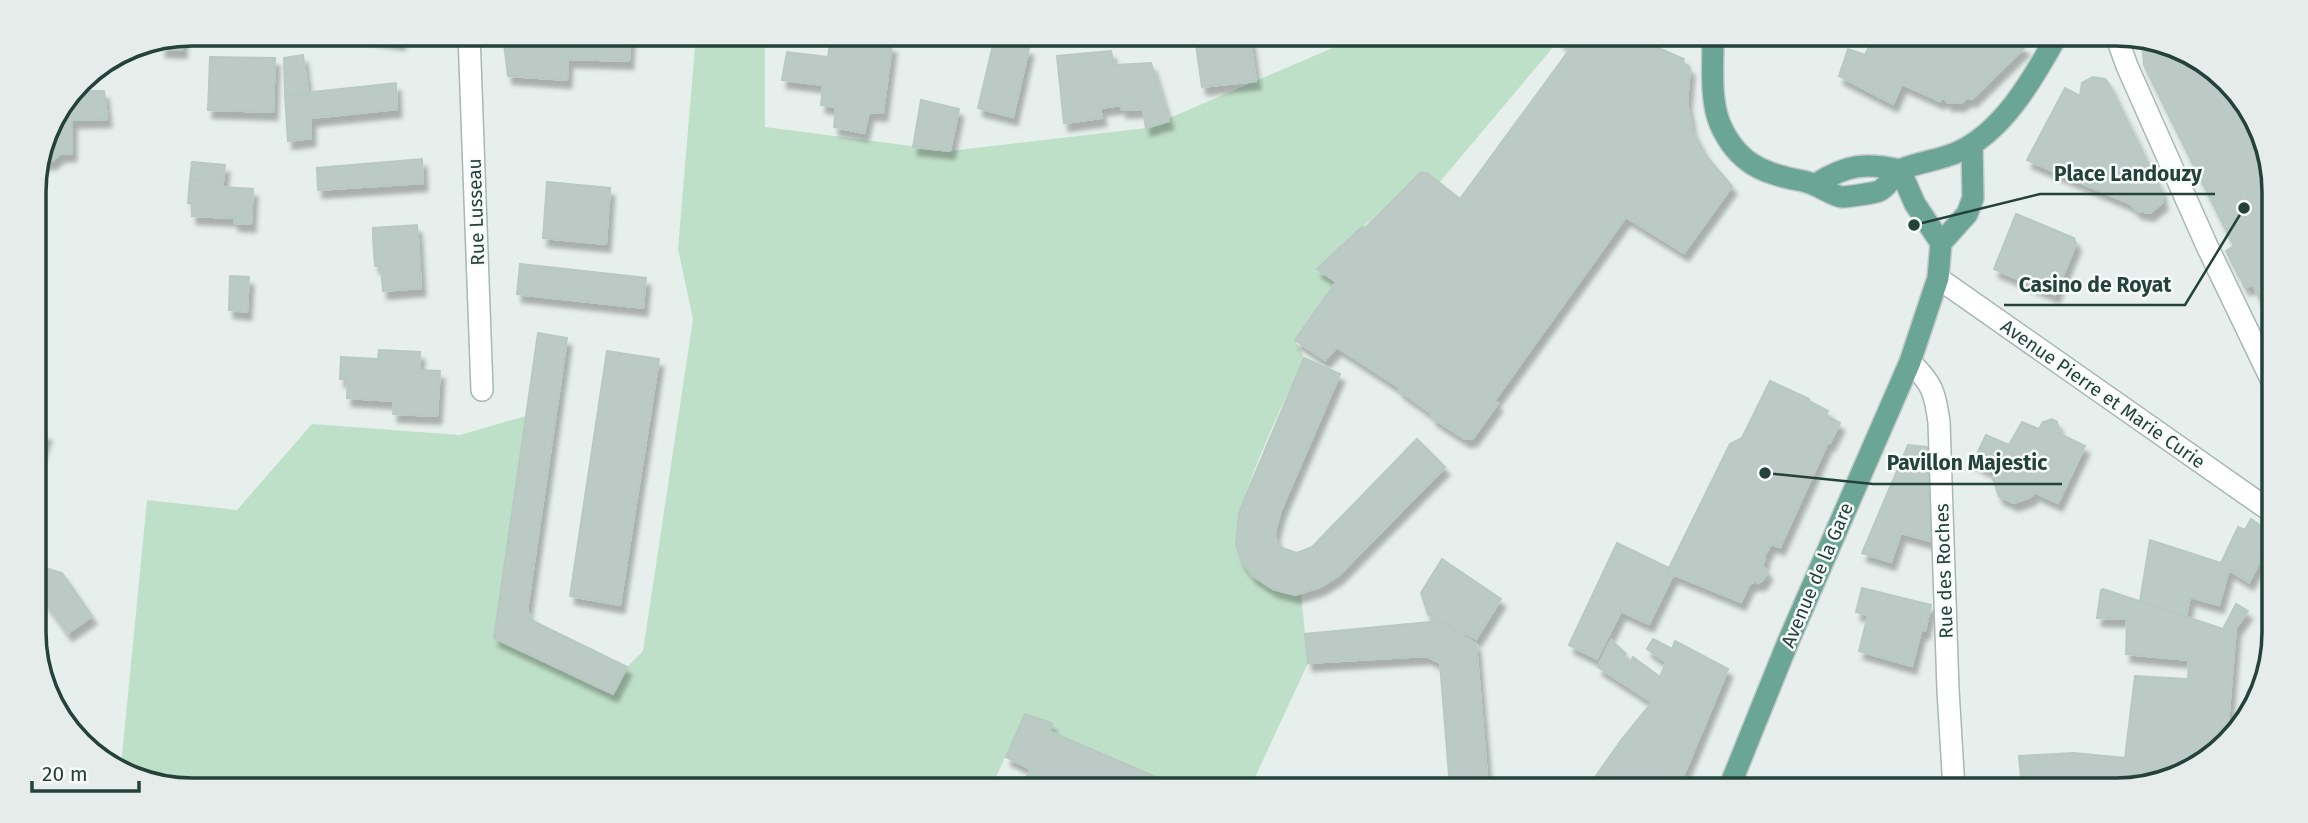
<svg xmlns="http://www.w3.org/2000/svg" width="2308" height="823" font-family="'Fira Sans',sans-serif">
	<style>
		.green { fill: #bfe0c8 }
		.building { fill: #bbcac4; stroke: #b8c9c2; stroke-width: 2; filter: url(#shadow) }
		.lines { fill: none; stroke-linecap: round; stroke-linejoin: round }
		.minor-casing { stroke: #a8b8b2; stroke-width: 24 }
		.major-casing { stroke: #c2cac8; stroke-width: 24 }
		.minor { stroke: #fff; stroke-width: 21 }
		.major { stroke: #6aa596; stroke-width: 21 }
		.labels { text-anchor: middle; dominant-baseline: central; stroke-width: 5; stroke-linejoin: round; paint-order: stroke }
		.street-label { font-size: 19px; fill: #24423a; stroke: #f7fbf9 }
		.rim { fill: none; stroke: #24423a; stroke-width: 3.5 }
		.leader { fill: none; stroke: #24423a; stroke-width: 2.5 }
		.callout-dot { fill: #24423a; stroke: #f7fbf9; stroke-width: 2.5 }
		.callout-label { font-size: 21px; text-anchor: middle; font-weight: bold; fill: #24423a; stroke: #f7fbf9; stroke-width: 5; stroke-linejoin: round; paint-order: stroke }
	</style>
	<defs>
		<filter id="shadow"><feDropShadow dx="4.5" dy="8" stdDeviation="2" flood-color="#0004"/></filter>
	</defs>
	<rect width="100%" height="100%" fill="#e6efeb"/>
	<path class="green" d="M 696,35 L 765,36 L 765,127 L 950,151 L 1146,128 L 1356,38 L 1560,39 L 1439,183 L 1428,174 L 1421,173 L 1318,269 L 1336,282 L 1295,339 L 1304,358 C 1286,400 1233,502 1237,543 C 1238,557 1247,570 1257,579 C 1268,590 1286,596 1301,594 L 1308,663 L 1251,786 L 1177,786 L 1049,731 L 1052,723 L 1026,714 L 992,785 L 204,782 L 121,766 L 147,500 L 237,510 L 312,424 L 460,435 L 526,416 L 494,638 L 613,694 L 627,667 L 643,651 L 693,319 L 678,249 Z"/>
	<path class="building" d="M 352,34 L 402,34 L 400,42 Z
		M 183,35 L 182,50 L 161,49 L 162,39 Z
		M 503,35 L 569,35 L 567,80 L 508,76 Z
		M 569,35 L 630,35 L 629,61 L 568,59 Z
		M 831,37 L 892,45 L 883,113 L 869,112 L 864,133 L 834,127 L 836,107 L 821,105 L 823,85 L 782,80 L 787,52 L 828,57 Z
		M 1195,37 L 1250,38 L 1256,81 L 1202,87 Z
		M 1559,39 L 1638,39 L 1684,59 L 1683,62 L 1690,68 L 1687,103 L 1692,130 L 1706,156 L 1732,186 L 1684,253 L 1626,217 L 1494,401 L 1498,403 L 1473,438 L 1465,439 L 1433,418 L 1431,413 L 1399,390 L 1400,388 L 1337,347 L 1325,360 L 1295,340 L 1336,282 L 1317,269 L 1362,227 L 1365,228 L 1421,172 L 1428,174 L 1460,199 L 1570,49 Z
		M 1872,40 L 2013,41 L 2025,47 L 1972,99 L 1968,97 L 1961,103 L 1948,103 L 1943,97 L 1940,101 L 1902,84 L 1893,104 L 1839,76 L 1848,49 L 1865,55 Z
		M 994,41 L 1029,48 L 1013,117 L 978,108 Z
		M 2142,41 L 2167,42 L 2236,88 L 2273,171 L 2271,321 L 2253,285 L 2245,287 L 2226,251 L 2234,246 L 2144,65 Z
		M 1111,51 L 1114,65 L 1151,63 L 1169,121 L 1146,128 L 1143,109 L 1122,110 L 1121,105 L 1100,108 L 1102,118 L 1064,123 L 1057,56 Z
		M 303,55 L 308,94 L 285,95 L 284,58 Z
		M 210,57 L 275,58 L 273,112 L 208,110 Z
		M 2093,77 L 2105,79 L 2109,84 L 2161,190 L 2163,202 L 2150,213 L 2138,211 L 2131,204 L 2027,160 L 2065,88 L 2080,96 L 2082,83 Z
		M 396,83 L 397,109 L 311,118 L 311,138 L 288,141 L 285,95 Z
		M 73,91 L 104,91 L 107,119 L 72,120 L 72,153 L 60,154 L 52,161 L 39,162 L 50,121 Z
		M 921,100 L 959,109 L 950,151 L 913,147 Z
		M 422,159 L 423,183 L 318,190 L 317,168 Z
		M 192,162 L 225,165 L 223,182 L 190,179 Z
		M 190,179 L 223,182 L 223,187 L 253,189 L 251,224 L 234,223 L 234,218 L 192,216 L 192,204 L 188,203 Z
		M 547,182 L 610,188 L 606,244 L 543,238 Z
		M 2016,214 L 2074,238 L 2076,244 L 2055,295 L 1994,269 Z
		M 417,225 L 418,238 L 373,238 L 373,228 Z
		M 373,238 L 418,238 L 421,288 L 383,291 L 381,266 L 375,266 Z
		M 520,264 L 646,278 L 643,308 L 517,294 Z
		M 230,276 L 249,277 L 247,312 L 229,310 Z
		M 538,333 L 567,338 L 527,611 L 533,621 L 627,667 L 613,694 L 494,638 Z
		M 379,350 L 420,352 L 419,370 L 440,371 L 437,416 L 393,414 L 394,401 L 347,398 L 348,379 L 340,379 L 341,357 L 378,359 Z
		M 607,351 L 659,359 L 620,605 L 570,596 Z
		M 1304,358 L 1340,374 L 1281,510 L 1275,532 L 1276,539 L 1282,548 L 1297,553 L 1312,547 L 1417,439 L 1445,467 L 1338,576 L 1320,587 L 1295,595 L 1273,589 L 1253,576 L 1241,560 L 1236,544 L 1237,534 L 1239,513 L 1244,500 Z
		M 1770,381 L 1809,399 L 1809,401 L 1828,411 L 1826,415 L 1840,423 L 1830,443 L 1828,442 L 1780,547 L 1771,544 L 1763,558 L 1765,559 L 1762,565 L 1768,572 L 1763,580 L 1758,583 L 1755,581 L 1749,585 L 1741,602 L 1667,572 L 1730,444 L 1742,438 Z
		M 2052,419 L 2057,422 L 2060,434 L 2085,446 L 2058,503 L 2034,492 L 2031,497 L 2014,503 L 1999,496 L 1993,479 L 1995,473 L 1973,462 L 1986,435 L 2009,445 L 2022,422 L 2039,429 L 2043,422 Z
		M 35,430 L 47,433 L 35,469 Z
		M 1908,445 L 1927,447 L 1934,542 L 1901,533 L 1891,562 L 1862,553 Z
		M 2251,519 L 2268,531 L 2268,545 L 2249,582 L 2229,570 L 2219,605 L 2190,597 L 2186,617 L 2140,601 L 2150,540 L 2221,563 L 2238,527 L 2245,530 Z
		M 1617,543 L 1669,568 L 1667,572 L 1673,575 L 1649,624 L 1621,611 L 1597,659 L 1569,645 Z
		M 1442,559 L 1501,599 L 1476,639 L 1428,614 L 1421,593 Z
		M 49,569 L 62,573 L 92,616 L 68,633 L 36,589 L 36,579 Z
		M 1862,588 L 1931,605 L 1925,631 L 1921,631 L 1912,666 L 1859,651 L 1868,615 L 1856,612 Z
		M 2103,589 L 2223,629 L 2236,604 L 2248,611 L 2236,628 L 2227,736 L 2213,757 L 2126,789 L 2022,789 L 2019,756 L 2074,753 L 2125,758 L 2135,676 L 2188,679 L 2189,660 L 2126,654 L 2127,619 L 2097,618 L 2101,590 Z
		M 1434,617 L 1476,644 L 1488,787 L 1450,787 L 1440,663 L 1427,656 L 1308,663 L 1305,634 L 1430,622 Z
		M 1653,639 L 1672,649 L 1675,641 L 1728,669 L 1701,734 L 1598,667 L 1611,640 L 1626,654 L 1623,659 L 1630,663 L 1633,657 L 1660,677 L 1666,662 L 1647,649 Z
		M 1652,702 L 1701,734 L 1682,779 L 1622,739 Z
		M 1025,714 L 1052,723 L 1049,731 L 1177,786 L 1041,785 L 1026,778 L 1031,769 L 1006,757 Z
		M 1622,739 L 1682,779 L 1678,788 L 1588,787 Z"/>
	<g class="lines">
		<defs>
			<path id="minor" d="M 469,34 L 482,390
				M 2118,41 L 2127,66 L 2207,246 L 2271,379
				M 1938,278 L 2269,510
				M 1910,362 C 1932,383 1935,392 1939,422 L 1948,690 L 1954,789"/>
			<path id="major" d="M 1713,40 C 1713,66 1710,100 1720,124 C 1737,163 1763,174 1803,181 C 1818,184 1830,195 1842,197 C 1847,197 1875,193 1879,191 C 1888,187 1893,174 1902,169 C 1920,162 1940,160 1958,152 C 2002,132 2031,82 2054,41
				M 1900,170 L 1915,204 L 1941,243
				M 1816,184 C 1846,165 1865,162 1900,170
				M 1729,788 L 1788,642 L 1910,362 L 1938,278 L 1941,243 L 1967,214 L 1973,198 L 1972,145"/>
		</defs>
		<use href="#minor" class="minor-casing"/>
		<use href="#major" class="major-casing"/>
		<use href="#minor" class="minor"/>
		<use href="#major" class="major"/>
	</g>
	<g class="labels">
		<g class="street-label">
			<text transform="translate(476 212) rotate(-92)">Rue Lusseau</text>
			<text transform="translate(2103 394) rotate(35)">Avenue Pierre et Marie Curie</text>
			<text transform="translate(1944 571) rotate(-92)">Rue des Roches</text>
			<text transform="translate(1817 575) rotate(-67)">Avenue de la Gare</text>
		</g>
	</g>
	<path d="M0 0H2308V823H0ZM192 46H2116A146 146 0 0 1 2262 192V632A146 146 0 0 1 2116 778H192A146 146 0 0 1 46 632V192A146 146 0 0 1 192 46Z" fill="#e6ecea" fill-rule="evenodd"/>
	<path class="rim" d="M192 46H2116A146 146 0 0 1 2262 192V632A146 146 0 0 1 2116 778H192A146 146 0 0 1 46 632V192A146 146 0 0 1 192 46Z"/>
	<path class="leader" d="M1914 225L2040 194H2215M2244 208L2185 305H2004M1765 473L1873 484H2062"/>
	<g class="callout-dot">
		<circle cx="1914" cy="225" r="7"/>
		<circle cx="2244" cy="208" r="7"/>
		<circle cx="1765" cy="473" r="7"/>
	</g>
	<g class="callout-label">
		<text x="2128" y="181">Place Landouzy</text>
		<text x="2095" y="292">Casino de Royat</text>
		<text x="1967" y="470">Pavillon Majestic</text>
	</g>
	<path d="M32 781v10h107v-10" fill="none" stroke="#24423a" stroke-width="3.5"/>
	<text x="42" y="781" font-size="21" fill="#24423a" stroke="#f7fbf9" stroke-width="5" paint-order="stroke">20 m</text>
</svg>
